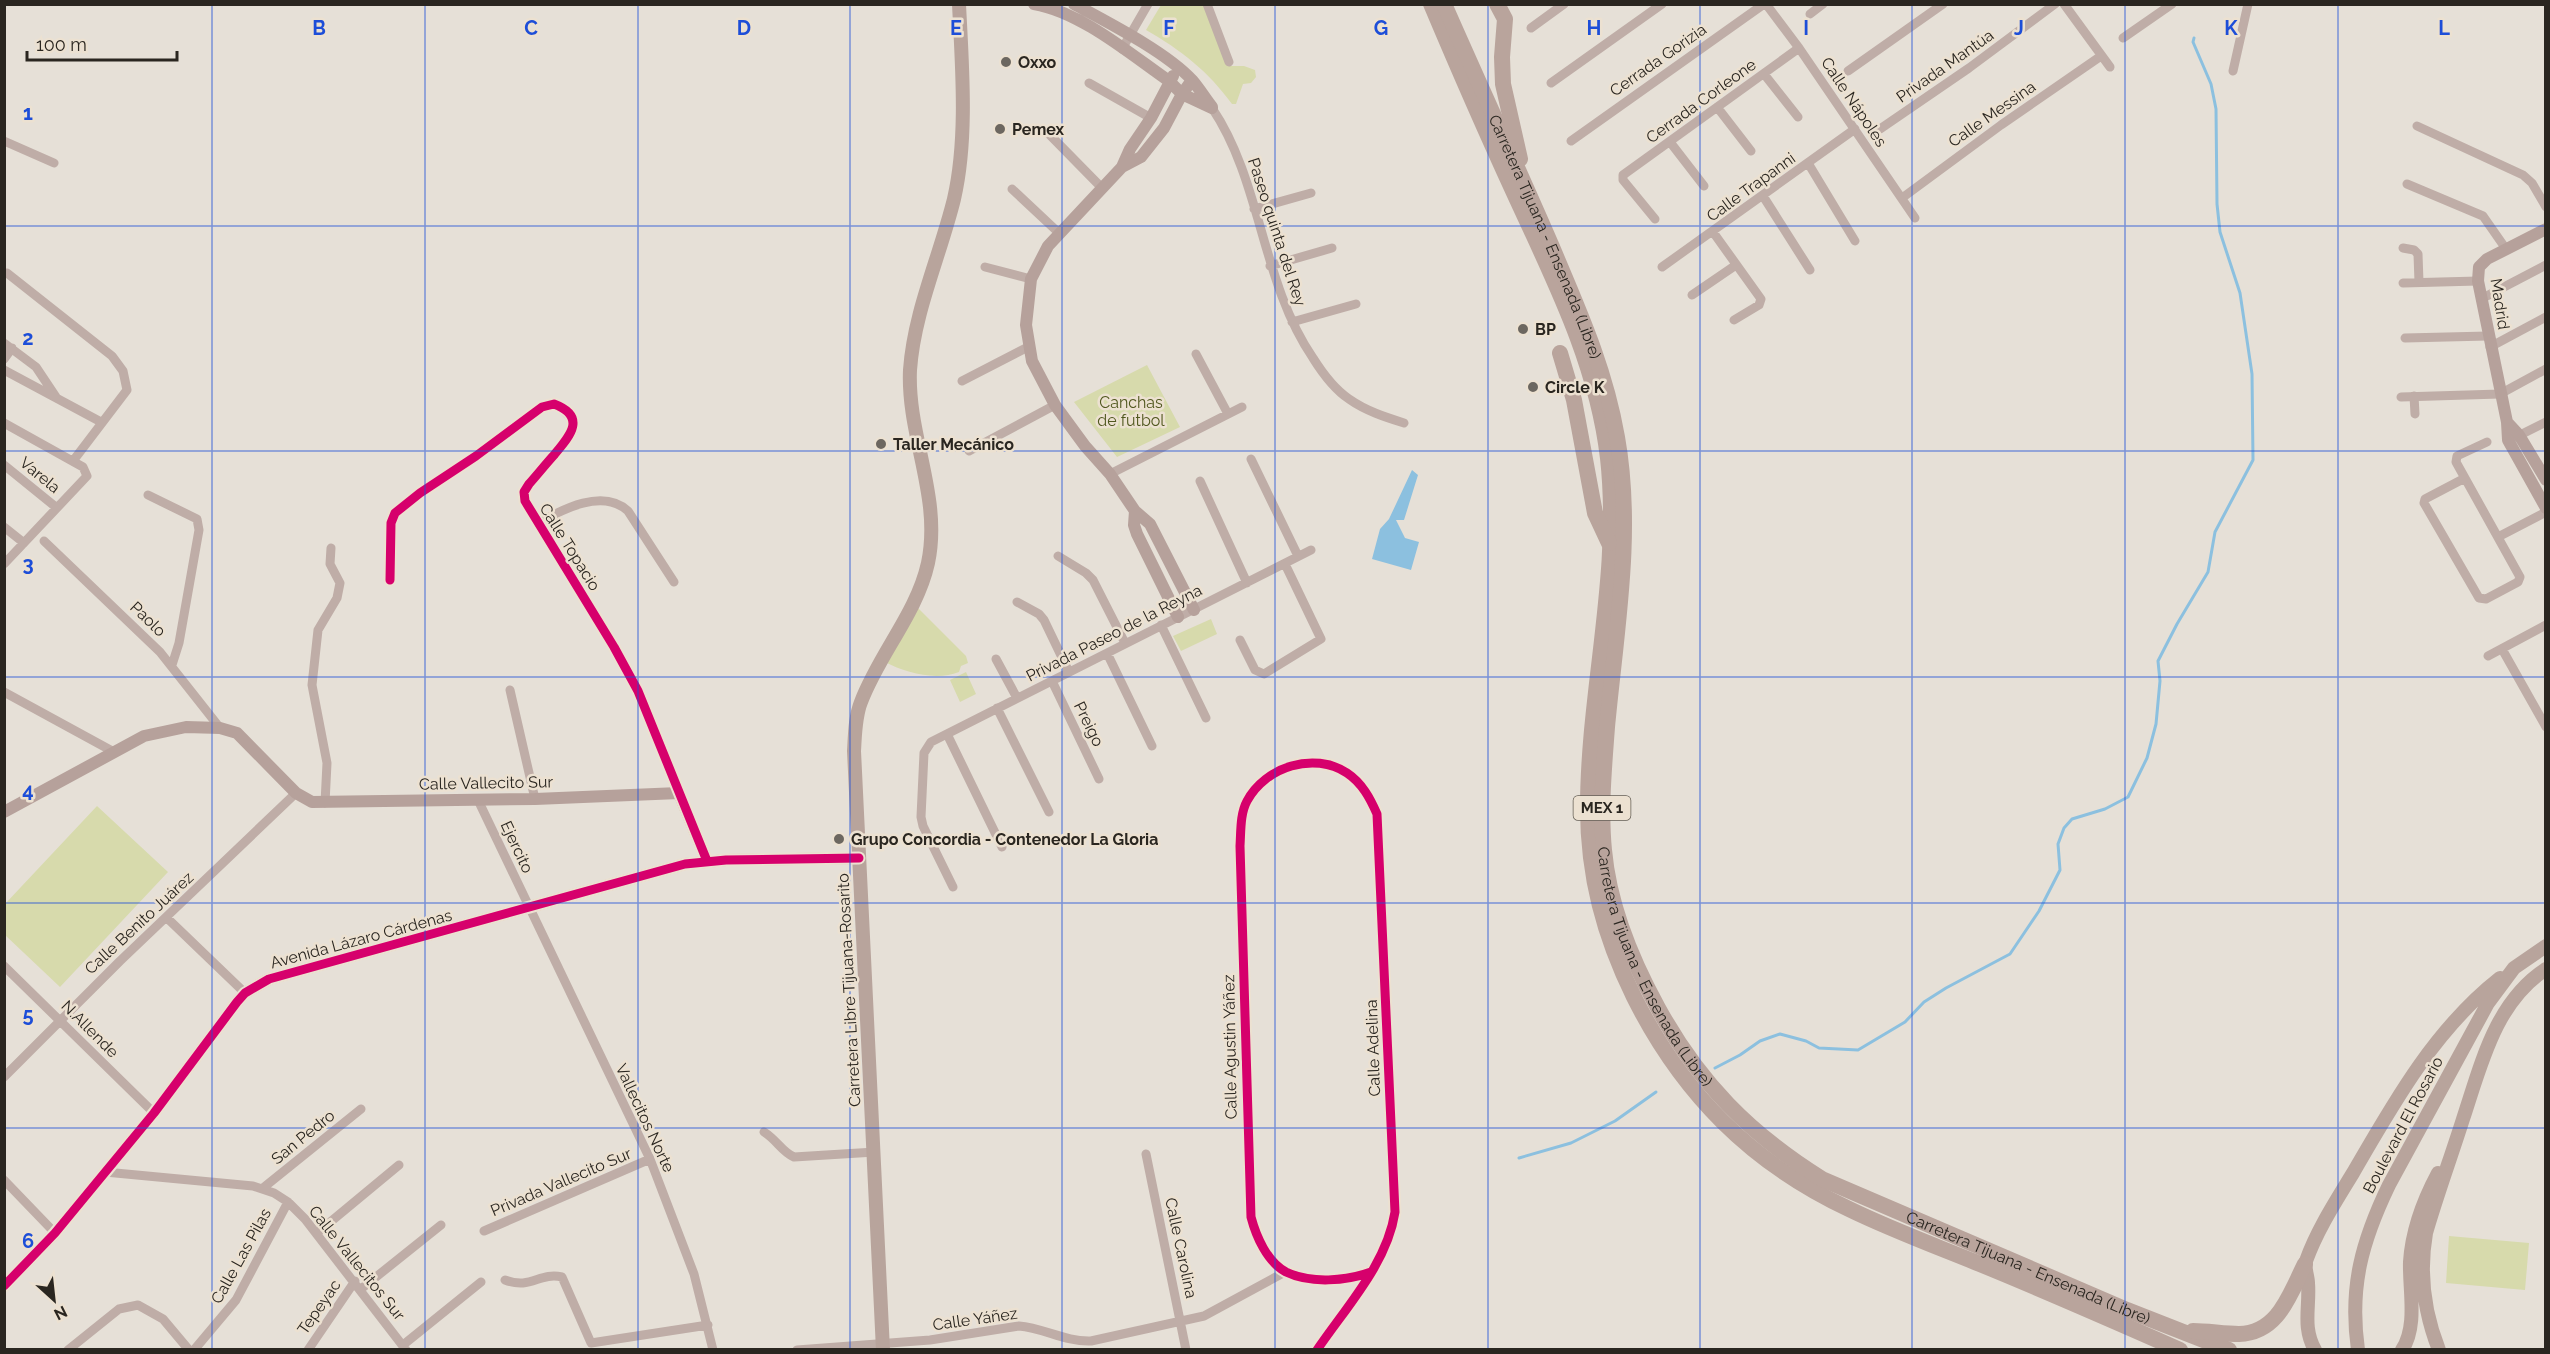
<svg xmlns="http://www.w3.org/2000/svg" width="2550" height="1354" font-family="Raleway,sans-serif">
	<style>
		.green { fill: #d7daac }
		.water { fill: #8cc0df }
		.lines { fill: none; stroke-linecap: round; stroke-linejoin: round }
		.stream { stroke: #8cc0df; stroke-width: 3 }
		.street { stroke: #bfada7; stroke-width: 9 }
		.secondary { stroke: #b6a19b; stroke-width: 12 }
		.primary { stroke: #b8a49c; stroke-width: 14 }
		.highway { stroke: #b9a49c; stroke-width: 16 }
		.cycleway-casing { stroke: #ece1d1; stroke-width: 13 }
		.cycleway { stroke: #d6006c; stroke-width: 9 }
		.grid { fill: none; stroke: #1d4ed8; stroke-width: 1.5; stroke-opacity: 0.55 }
		.poi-dot { fill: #6c6760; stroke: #ece1d1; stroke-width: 2 }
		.labels { text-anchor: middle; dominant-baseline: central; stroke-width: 5; stroke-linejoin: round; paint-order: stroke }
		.shield { fill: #ece1d1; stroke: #645e55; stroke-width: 1.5 }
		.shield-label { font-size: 15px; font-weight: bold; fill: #2a2620 }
		.street-label { font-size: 16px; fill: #2a2620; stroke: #ece1d1 }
		.poi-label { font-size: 16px; font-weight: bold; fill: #2a2620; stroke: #ece1d1; text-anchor: start }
		.park-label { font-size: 16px; fill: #51581f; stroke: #ece1d1 }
		.grid-label { font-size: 20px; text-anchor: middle; font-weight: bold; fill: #1d4ed8; stroke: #ece1d1; stroke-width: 5; stroke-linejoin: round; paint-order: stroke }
	</style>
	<rect width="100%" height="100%" fill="#e6e0d7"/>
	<path class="green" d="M 1161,5 L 1207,5 L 1227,60 L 1231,66 L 1244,66 L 1255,70 L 1256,77 L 1251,83 L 1243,84 L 1236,104 L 1232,104 C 1208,71 1181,50 1146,30 Z
		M 1147,365 L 1180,427 L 1117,457 L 1074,402 Z
		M 918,608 L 966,656 L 968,663 L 961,666 L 959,672 C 936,681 906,673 885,662 Z
		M 1211,619 L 1217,634 L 1181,651 L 1173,636 Z
		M 966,672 L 976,694 L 960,702 L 950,680 Z
		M 97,806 L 168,872 L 60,987 L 5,935 L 5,904 Z
		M 2449,1236 L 2529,1243 L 2525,1290 L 2446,1283 Z"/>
	<path class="water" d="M 1412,470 L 1418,475 L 1404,520 L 1396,520 L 1405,538 L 1419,542 L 1411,570 L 1372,559 L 1380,529 L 1389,519 Z"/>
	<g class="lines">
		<path class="stream" d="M 1715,1068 L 1740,1055 L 1760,1041 L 1780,1034 L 1806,1041 L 1819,1048 L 1858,1050 L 1905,1022 L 1924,1002 L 1946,988 L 2010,954 L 2039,911 L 2060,870 L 2058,844 L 2064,828 L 2072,819 L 2105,809 L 2128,797 L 2147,758 L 2156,724 L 2160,681 L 2158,661 L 2177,624 L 2208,572 L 2215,532 L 2253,460 L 2252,374 L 2240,293 L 2220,232 L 2217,204 L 2216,109 L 2211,84 L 2193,42 L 2194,38
			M 1519,1158 L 1571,1143 L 1615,1121 L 1656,1092"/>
		<path class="street" d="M 1207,4 L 1229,62
			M 1766,4 L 1799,48 L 1915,218
			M 2064,4 L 2110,67
			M 1810,14 L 1823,4
			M 1531,28 L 1564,4
			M 2123,38 L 2172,4
			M 1122,49 L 1148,4
			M 1848,71 L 1943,4
			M 2233,71 L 2248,4
			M 1764,74 L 1798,117
			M 1089,83 L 1151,118
			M 1551,83 L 1662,4
			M 1717,107 L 1751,151
			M 1212,108 C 1262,182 1261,282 1313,358 C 1323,374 1334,389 1349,399 C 1366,411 1385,417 1404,423
			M 2417,126 L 2523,175 L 2532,183 L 2546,207
			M 1880,129 L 1969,68 L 2055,4
			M 1047,132 L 1102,188
			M 4,141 L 54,163
			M 1571,141 L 1764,4
			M 1670,142 L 1704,186
			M 1808,163 L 1855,241
			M 2407,184 L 2483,216 L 2506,249
			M 1012,189 L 1059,233
			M 1763,196 L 1810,270
			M 1902,198 L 2001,125 L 2101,56
			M 1254,209 L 1311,193
			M 1655,219 L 1623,180 L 1623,175 L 1799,48
			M 1713,232 L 1761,299 L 1759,305 L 1734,320
			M 2403,248 L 2414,250 L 2418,254 L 2419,282
			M 1270,266 L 1332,248
			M 985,267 L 1031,279
			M 1662,267 L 1855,129
			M 7,273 L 112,356 L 123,371 L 127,390 L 73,461
			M 2403,283 L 2478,281
			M 1692,295 L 1736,265
			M 2481,299 L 2546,265
			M 1292,322 L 1356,304
			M 2405,338 L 2488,336
			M 4,343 L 36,367 L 56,397
			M 2490,347 L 2546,317
			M 1196,354 L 1228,414
			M 4,359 L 12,348
			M 4,370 L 101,422
			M 962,381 L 1028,347
			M 2414,396 L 2415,414
			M 2401,397 L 2500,394 L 2546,369
			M 4,423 L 83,467 L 87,476 L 4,564
			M 2516,437 L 2546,422
			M 969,451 L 1055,405
			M 1251,459 L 1298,556
			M 4,465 L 57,508
			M 1110,474 L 1242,407
			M 2465,478 L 2425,499 L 2424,503 L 2479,598 L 2486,599 L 2518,582 L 2520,577 L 2456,462 L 2457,456 L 2487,442
			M 1200,481 L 1247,583
			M 148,495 L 197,519 L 199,530 L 179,643 L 172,665
			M 538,523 C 563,509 603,488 628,511 L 674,582
			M 4,527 L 24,543
			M 2498,537 L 2546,512
			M 44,541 L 160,652 L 220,728
			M 1058,556 L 1086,573 L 1093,580 L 1125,643
			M 390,580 L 391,523 L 395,513 L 420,493 L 476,456 L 542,407 L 554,404 L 559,406 L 572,419 L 573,431 L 529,484 L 524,492 L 525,501 L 614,647 L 638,691 L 679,793
			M 1017,602 L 1039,614 L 1044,620 L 1069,672
			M 1161,625 L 1206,718
			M 1240,640 L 1255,670 L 1264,674 L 1321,639 L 1285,564
			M 2502,649 L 2546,727
			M 1107,653 L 1152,746
			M 2488,656 L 2546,625
			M 996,659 L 1017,698
			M 1052,681 L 1099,779
			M 510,690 L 535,799
			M 4,692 L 114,752
			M 997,708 L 1049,812
			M 947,734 L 1002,847
			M 478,800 L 650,1159 L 694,1274 L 713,1350
			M 325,803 L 327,763 L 312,685 L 318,630 L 337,598 L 340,583 L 330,564 L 331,548
			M 953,887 L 923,826 L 921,817 L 924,753 L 931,742 L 1311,550
			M 167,918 L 245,993
			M 4,966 L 154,1113
			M 4,1077 L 120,961 L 296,793
			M 764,1132 C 777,1140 782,1152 794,1157 L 875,1152
			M 1146,1154 L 1186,1350
			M 105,1172 L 253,1186 L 274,1193 L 288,1202 L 305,1219 L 406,1350
			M 4,1180 L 55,1233
			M 263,1188 L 361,1109
			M 484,1231 L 650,1159
			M 317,1233 L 399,1165
			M 505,1280 C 531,1290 539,1272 562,1277 L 591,1343 L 708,1325
			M 361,1289 L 441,1225
			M 403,1345 L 481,1282
			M 68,1350 L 119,1309 L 138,1305 L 163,1319 L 189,1350
			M 194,1350 L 236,1300 L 288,1202
			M 308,1350 L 355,1281
			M 797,1350 L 930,1340 L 1019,1326 C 1044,1328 1065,1342 1091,1341 L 1204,1316 L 1285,1272
			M 1317,1350 C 1346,1307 1387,1264 1395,1212 L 1377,814 C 1370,798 1362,783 1347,773 C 1314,751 1265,767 1247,801 C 1240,814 1241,831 1240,846 L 1251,1217 C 1256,1236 1267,1262 1286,1272 C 1311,1284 1346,1281 1371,1272"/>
		<path class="secondary" d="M 1034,4 C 1081,12 1130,54 1169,81 L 1182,94 L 1212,108
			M 1074,4 C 1109,23 1166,52 1192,80 C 1199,88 1205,98 1212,107
			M 1192,80 L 1182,94 L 1164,128 L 1141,157 L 1122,167 L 1048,246 L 1031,279 L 1026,325 L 1032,361 L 1055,405 L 1085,446 L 1110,474 L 1135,511 L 1150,524 L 1194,610
			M 1122,167 L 1130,149 L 1151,118 L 1173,76
			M 2546,229 L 2487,259 L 2479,267 L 2478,281 L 2507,422 L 2508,440 L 2546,508
			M 2507,422 L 2519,435 L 2546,480
			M 1135,511 L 1134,525 L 1137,534 L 1178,617
			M 4,812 L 144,736 L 186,727 L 220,728 L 237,733 L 296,793 L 312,802 L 535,799 L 679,793 L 707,861
			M 4,1286 L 55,1233 L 154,1113 L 237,1002 L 245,993 L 269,979 L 685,864 L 726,860 L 859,858"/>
		<path class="primary" d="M 883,1350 L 854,751 C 855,735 855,717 861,702 C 879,654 917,613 928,563 C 942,497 907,436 910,370 C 914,312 940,256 954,199 C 968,138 962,66 959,4
			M 2315,1350 C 2302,1327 2310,1307 2308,1283 C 2308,1276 2304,1268 2306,1261 C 2317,1230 2336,1201 2353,1173 C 2394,1102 2435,1029 2500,978
			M 2358,1350 C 2349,1287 2362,1241 2389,1185 L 2488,1003 L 2514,968 L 2546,946
			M 2402,1350 C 2418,1326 2409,1289 2410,1262 C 2412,1230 2423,1201 2438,1173
			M 2439,1350 C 2424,1312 2419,1273 2426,1233 C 2437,1195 2451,1157 2463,1119 C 2481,1065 2495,1002 2546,969"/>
		<g class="highway">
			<path d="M 1431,4 C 1458,68 1485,130 1514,193 C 1553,278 1597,363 1608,458 C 1621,575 1588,691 1588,808 C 1588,876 1604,936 1634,997 C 1682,1093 1751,1163 1849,1209 C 1890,1229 1933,1245 1975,1262 C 2044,1290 2112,1320 2180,1350"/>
			<path id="s1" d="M 1444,4 C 1480,86 1517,166 1552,247 C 1579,311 1605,368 1617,437 C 1634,532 1616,631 1607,727 C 1604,768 1600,809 1604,850 C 1609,906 1631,959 1658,1008 C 1699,1083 1750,1134 1822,1179 L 2127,1310 L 2229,1350"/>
			<path d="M 1497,4 L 1505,19 L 1502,57 L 1503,84 L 1520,159"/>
			<path d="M 1560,353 L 1574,400 L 1595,513 L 1609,543"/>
			<path d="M 2193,1331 C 2208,1331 2224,1334 2239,1334 C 2279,1333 2290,1293 2305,1264"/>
		</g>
		<defs>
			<path id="cycleway" d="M 390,580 L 391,523 L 395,513 L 420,493 L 476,456 L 542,407 L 554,404 C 588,417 569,437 554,455 C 545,465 537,475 529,484 L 524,492 L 525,501 L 614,647 L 638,691 L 707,861
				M 4,1286 L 55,1233 L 154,1113 L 237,1002 L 245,993 L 269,979 L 685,864 L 726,860 L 859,858
				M 1317,1350 C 1346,1307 1387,1264 1395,1212 L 1377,814 C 1370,798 1362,783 1347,773 C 1314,751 1265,767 1247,801 C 1240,814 1241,831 1240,846 L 1251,1217 C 1256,1236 1267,1262 1286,1272 C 1311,1284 1346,1281 1371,1272"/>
		</defs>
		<use href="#cycleway" class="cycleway-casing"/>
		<use href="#cycleway" class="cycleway"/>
	</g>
	<path class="grid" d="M 212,4 L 212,1350M 425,4 L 425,1350M 638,4 L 638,1350M 850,4 L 850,1350M 1062,4 L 1062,1350M 1275,4 L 1275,1350M 1488,4 L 1488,1350M 1700,4 L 1700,1350M 1912,4 L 1912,1350M 2125,4 L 2125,1350M 2338,4 L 2338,1350M 4,226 L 2546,226M 4,451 L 2546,451M 4,677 L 2546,677M 4,903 L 2546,903M 4,1128 L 2546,1128"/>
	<g class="poi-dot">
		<circle cx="1006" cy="62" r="6"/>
		<circle cx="1000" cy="129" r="6"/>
		<circle cx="1523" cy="329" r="6"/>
		<circle cx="1533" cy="387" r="6"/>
		<circle cx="881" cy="444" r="6"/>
		<circle cx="839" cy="839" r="6"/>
	</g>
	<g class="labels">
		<rect class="shield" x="1573.5" y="796" width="57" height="24" rx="4.5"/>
		<g class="shield-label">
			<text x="1602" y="808">MEX 1</text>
		</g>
		<g class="street-label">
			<text transform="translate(1658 60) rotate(-35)">Cerrada Gorizia</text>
			<text transform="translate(1945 66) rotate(-35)">Privada Mantúa</text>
			<text transform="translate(1701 101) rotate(-36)">Cerrada Corleone</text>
			<text transform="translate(1854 102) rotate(56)">Calle Nápoles</text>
			<text transform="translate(1992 114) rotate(-35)">Calle Messina</text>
			<text transform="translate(1751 187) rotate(-36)">Calle Trapanni</text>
			<text transform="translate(1277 232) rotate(72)">Paseo quinta del Rey</text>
			<text stroke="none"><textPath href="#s1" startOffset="254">Carretera Tijuana - Ensenada (Libre)</textPath></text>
			<text transform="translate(2500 304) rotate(81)">Madrid</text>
			<text transform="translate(40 475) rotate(39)">Varela</text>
			<text transform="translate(570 547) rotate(58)">Calle Topacio</text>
			<text transform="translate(148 619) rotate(44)">Paolo</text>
			<text transform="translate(1114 633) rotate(-27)">Privada Paseo de la Reyna</text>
			<text transform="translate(1089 724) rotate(64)">Preigo</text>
			<text transform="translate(486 783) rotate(-1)">Calle Vallecito Sur</text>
			<text transform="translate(517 847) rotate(65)">Ejercito</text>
			<text transform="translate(139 923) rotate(-43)">Calle Benito Juárez</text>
			<text transform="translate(361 939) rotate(-15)">Avenida Lázaro Cárdenas</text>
			<text stroke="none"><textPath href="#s1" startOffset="1010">Carretera Tijuana - Ensenada (Libre)</textPath></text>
			<text transform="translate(849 990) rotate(-93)">Carretera Libre Tijuana-Rosarito</text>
			<text transform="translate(90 1029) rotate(45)">N.Allende</text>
			<text transform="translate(1230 1047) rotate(-91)">Calle Agustin Yáñez</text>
			<text transform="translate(1373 1048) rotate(-92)">Calle Adelina</text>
			<text transform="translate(645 1118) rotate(65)">Vallecitos Norte</text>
			<text transform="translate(2403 1125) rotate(-62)">Boulevard El Rosario</text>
			<text transform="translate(303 1137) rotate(-39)">San Pedro</text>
			<text transform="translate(561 1182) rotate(-23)">Privada Vallecito Sur</text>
			<text transform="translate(1181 1248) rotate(78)">Calle Carolina</text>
			<text transform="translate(241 1256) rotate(-61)">Calle Las Pilas</text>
			<text transform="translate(357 1263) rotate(51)">Calle Vallecitos Sur</text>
			<text stroke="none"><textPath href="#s1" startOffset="1514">Carretera Tijuana - Ensenada (Libre)</textPath></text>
			<text transform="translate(319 1307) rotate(-55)">Tepeyac</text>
			<text transform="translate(975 1319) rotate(-8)">Calle Yáñez</text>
		</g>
		<g class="poi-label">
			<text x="1018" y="62">Oxxo</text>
			<text x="1012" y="129">Pemex</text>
			<text x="1535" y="329">BP</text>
			<text x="1545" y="387">Circle K</text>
			<text x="893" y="444">Taller Mecánico</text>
			<text x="851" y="839">Grupo Concordia - Contenedor La Gloria</text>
		</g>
		<g class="park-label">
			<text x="1131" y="402">Canchas<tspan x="1131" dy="18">de futbol</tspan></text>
		</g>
	</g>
	<g class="grid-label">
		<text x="319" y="35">B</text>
		<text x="531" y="35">C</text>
		<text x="744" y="35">D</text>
		<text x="956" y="35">E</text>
		<text x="1169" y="35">F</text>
		<text x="1381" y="35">G</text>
		<text x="1594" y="35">H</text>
		<text x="1806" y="35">I</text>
		<text x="2019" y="35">J</text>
		<text x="2231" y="35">K</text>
		<text x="2444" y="35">L</text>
		<text x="28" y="120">1</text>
		<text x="28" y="345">2</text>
		<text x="28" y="571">3</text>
		<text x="28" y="797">4</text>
		<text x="28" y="1022">5</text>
		<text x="28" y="1248">6</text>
	</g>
	<rect width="2550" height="1354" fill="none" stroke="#2a2620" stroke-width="12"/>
	<g transform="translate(54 1300) rotate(153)" stroke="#ece1d1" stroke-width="4.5" paint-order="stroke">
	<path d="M0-4.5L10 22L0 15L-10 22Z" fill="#2a2620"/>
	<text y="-9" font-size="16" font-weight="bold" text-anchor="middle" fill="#2a2620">N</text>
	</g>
	<path d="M27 51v9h150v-9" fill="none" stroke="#2a2620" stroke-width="3"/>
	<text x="36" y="51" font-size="18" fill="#2a2620" stroke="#ece1d1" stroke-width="4.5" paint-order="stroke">100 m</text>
</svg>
